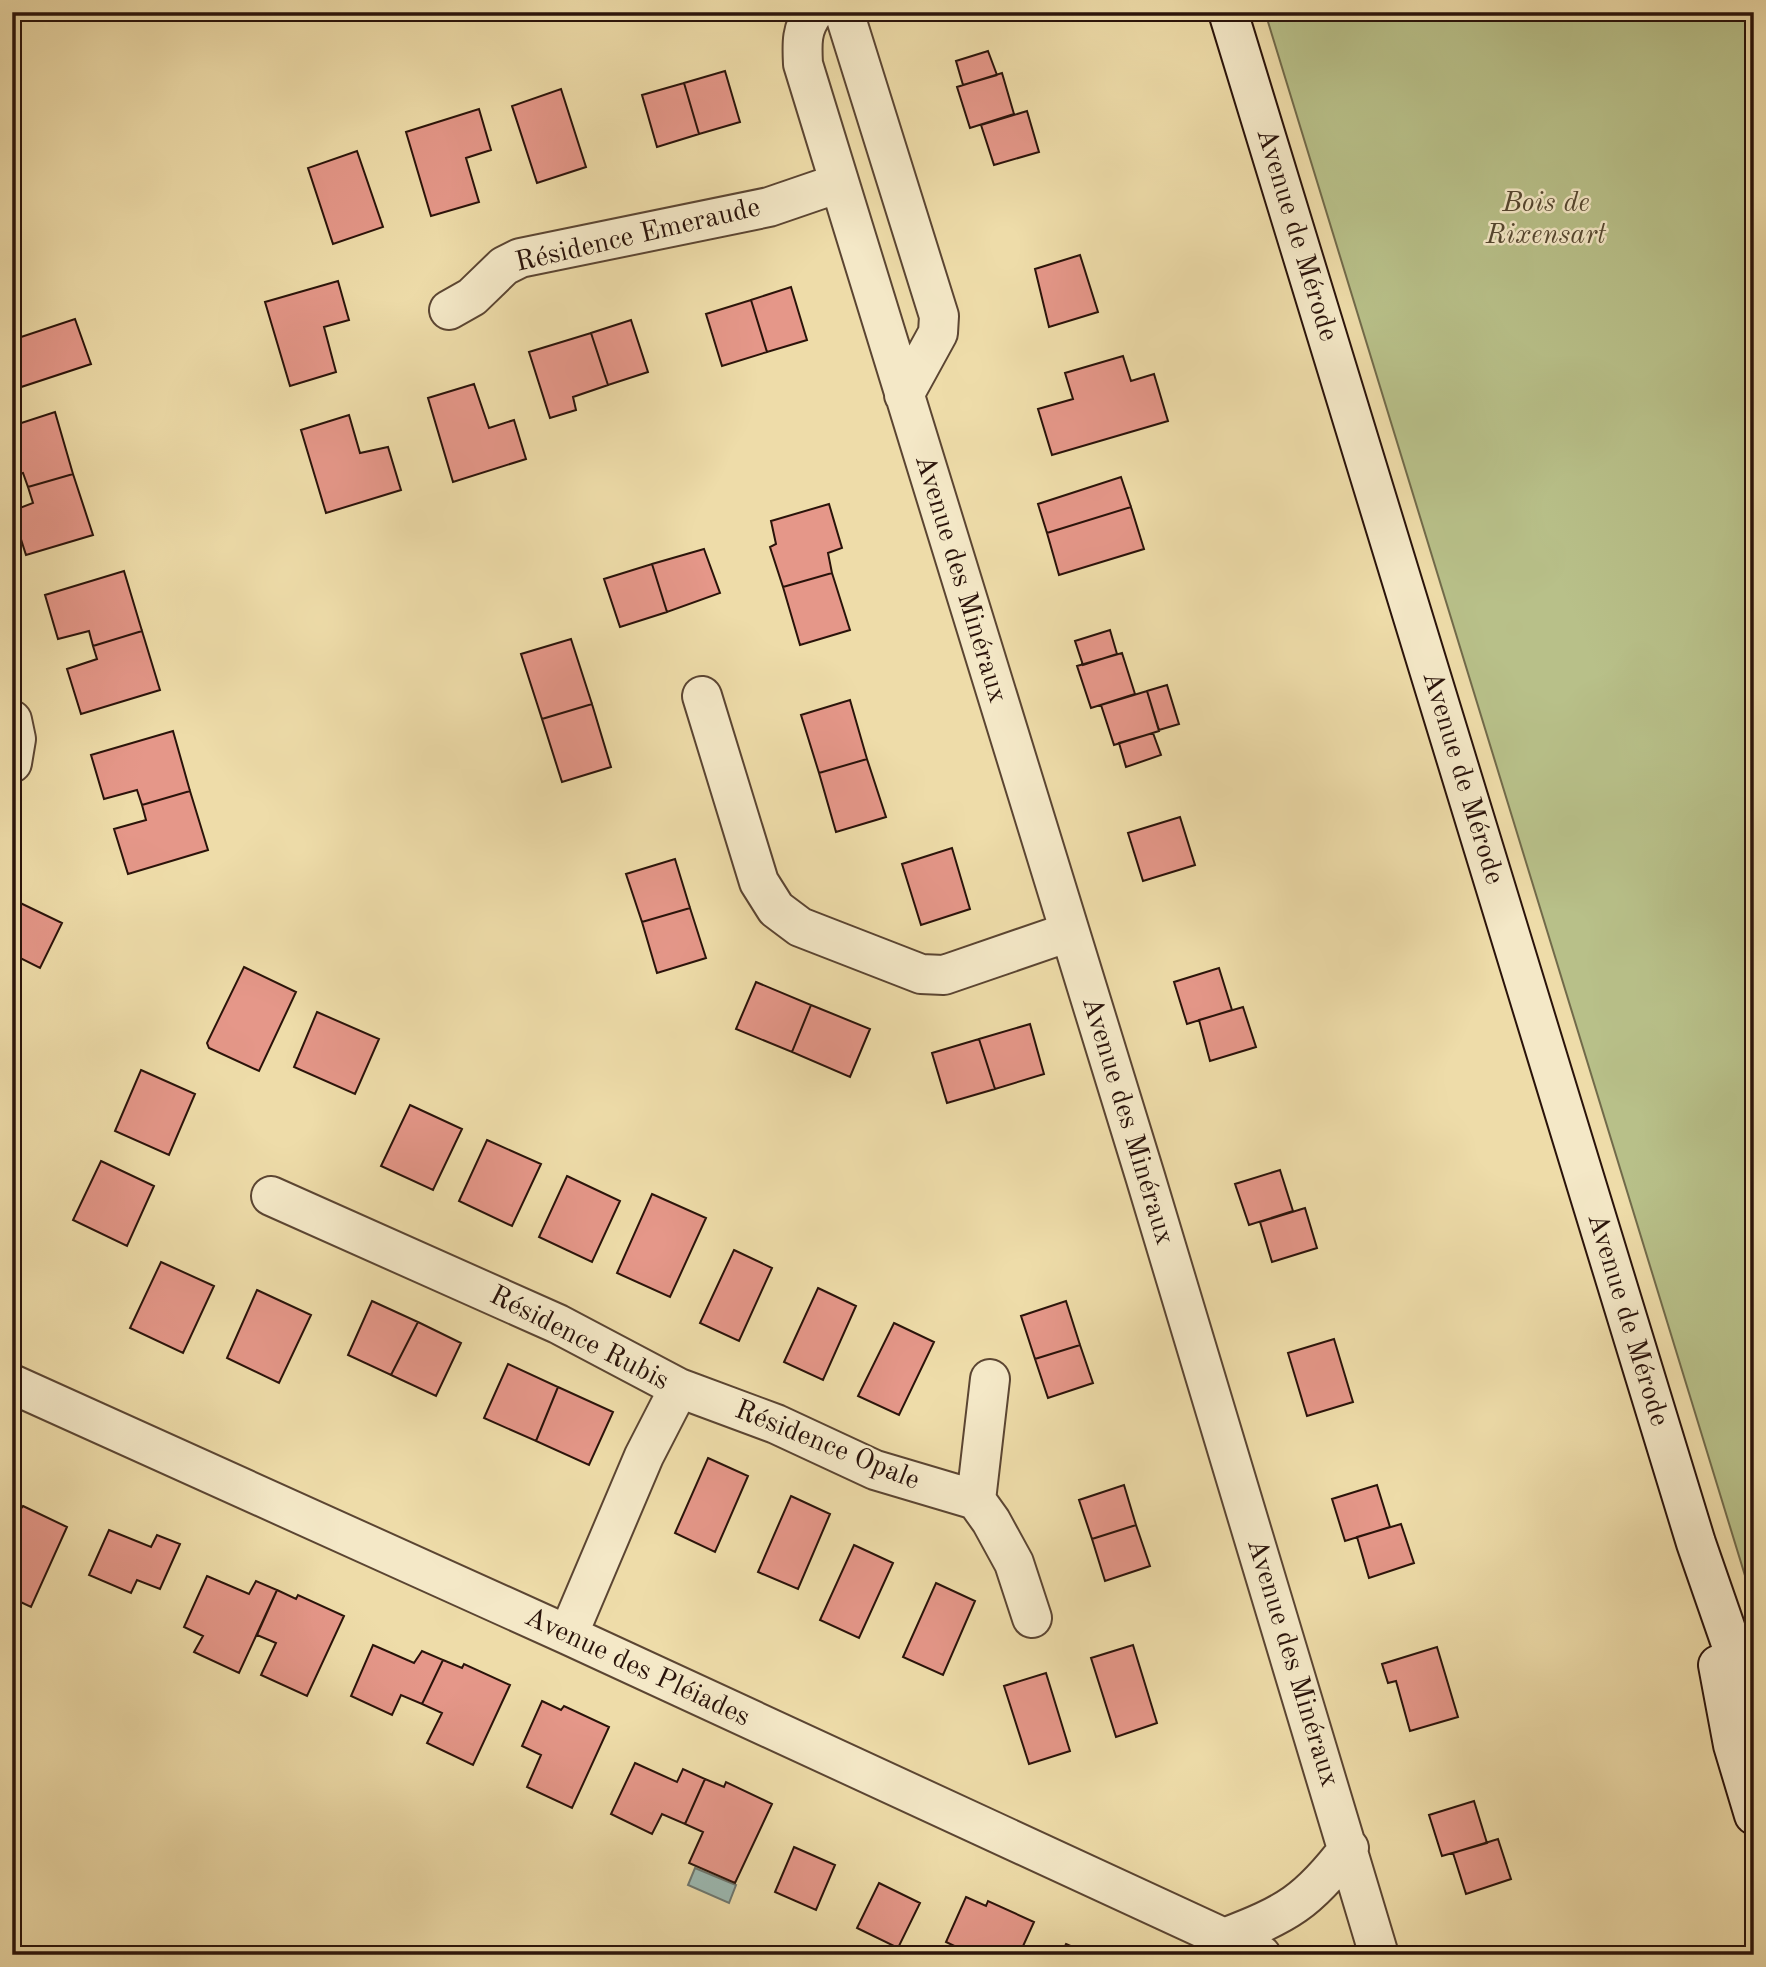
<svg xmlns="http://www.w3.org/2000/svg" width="1766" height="1967" font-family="'Old Standard TT',serif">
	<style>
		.green { fill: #b8c089; stroke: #716a4a; stroke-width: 2 }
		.water { fill: #9cb9b2; stroke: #6e776f; stroke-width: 2 }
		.building { fill: #e59789; stroke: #2a130a; stroke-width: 2 }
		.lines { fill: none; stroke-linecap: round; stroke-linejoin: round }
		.street-casing { stroke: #5b4532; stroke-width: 42 }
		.secondary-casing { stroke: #2a130a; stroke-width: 42 }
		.street { stroke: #f4e8c7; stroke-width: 38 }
		.secondary { stroke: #f4e8c7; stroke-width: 38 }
		.labels { text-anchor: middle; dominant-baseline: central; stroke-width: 5; stroke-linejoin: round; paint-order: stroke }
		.park-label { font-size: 28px; font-style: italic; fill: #554730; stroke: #f4e8c7 }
		.street-label { font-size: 28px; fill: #2a130a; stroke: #f4e8c7 }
	</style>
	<rect width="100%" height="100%" fill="#eedca9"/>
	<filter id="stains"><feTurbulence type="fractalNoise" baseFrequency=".00286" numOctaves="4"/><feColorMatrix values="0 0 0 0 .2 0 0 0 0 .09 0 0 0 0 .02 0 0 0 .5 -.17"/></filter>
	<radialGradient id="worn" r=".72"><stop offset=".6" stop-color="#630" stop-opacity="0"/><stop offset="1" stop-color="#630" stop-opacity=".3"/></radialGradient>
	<path class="green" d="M 1265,12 L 1754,12 L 1754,1605 L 1689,1393 Z"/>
	<path class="water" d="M 695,1868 L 736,1885 L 729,1903 L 688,1885 Z"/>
	<path class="building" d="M 988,51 L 997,75 L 963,85 L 956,61 Z
		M 725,71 L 740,122 L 699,134 L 684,83 Z
		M 1002,73 L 1014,114 L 970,128 L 957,87 Z
		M 684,83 L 699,134 L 657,147 L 642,95 Z
		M 561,89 L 586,167 L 537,183 L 512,106 Z
		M 479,109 L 491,150 L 466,158 L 479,202 L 431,216 L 406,132 Z
		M 1027,111 L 1039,152 L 994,165 L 981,125 Z
		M 357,151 L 383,227 L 333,244 L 308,168 Z
		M 1080,255 L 1098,312 L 1049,327 L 1035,269 Z
		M 338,281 L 349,320 L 324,327 L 336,372 L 290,386 L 265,302 Z
		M 791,287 L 807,340 L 767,352 L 751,300 Z
		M 751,300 L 767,352 L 722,366 L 706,314 Z
		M 75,319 L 91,364 L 12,390 L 12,340 Z
		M 631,320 L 648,372 L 608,385 L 591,333 Z
		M 591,333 L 608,385 L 573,397 L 576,410 L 550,418 L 529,352 Z
		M 1123,356 L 1131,381 L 1154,374 L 1168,421 L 1052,455 L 1038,409 L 1073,399 L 1065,373 Z
		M 474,384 L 489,428 L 514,420 L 526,459 L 453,482 L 428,398 Z
		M 55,412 L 73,474 L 28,487 L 23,473 L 12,476 L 12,426 Z
		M 349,415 L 360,453 L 388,447 L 401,490 L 326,513 L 301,430 Z
		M 73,474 L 93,535 L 26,555 L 12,511 L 33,503 L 28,487 Z
		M 1121,477 L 1131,507 L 1047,533 L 1038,504 Z
		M 829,504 L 842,548 L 828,553 L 832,573 L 783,587 L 770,547 L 776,544 L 771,521 Z
		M 1131,507 L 1144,549 L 1059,575 L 1047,533 Z
		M 704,549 L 720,593 L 667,612 L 652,564 Z
		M 652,564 L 667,612 L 620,627 L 604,579 Z
		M 124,571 L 142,631 L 93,646 L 89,631 L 58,639 L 45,595 Z
		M 832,573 L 850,630 L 800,645 L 783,587 Z
		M 1110,630 L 1117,654 L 1083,665 L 1075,641 Z
		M 142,631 L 160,690 L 81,714 L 67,669 L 97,659 L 93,646 Z
		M 571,639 L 592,704 L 542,719 L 521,654 Z
		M 1122,653 L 1135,694 L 1091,708 L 1077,666 Z
		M 1167,685 L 1179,724 L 1159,730 L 1147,691 Z
		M 1147,691 L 1159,731 L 1114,745 L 1101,705 Z
		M 850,700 L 867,759 L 819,773 L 801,715 Z
		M 592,704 L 611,767 L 562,782 L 542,719 Z
		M 173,731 L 190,791 L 142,805 L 137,790 L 104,799 L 91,755 Z
		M 1153,733 L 1161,755 L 1126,767 L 1119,743 Z
		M 867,759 L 886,817 L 836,832 L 819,773 Z
		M 190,791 L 208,850 L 128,874 L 114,829 L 146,820 L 142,805 Z
		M 1180,817 L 1195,865 L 1143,881 L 1128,833 Z
		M 952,848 L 970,909 L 921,925 L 902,864 Z
		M 675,859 L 690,908 L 642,922 L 626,874 Z
		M 12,899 L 62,923 L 40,968 L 12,954 Z
		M 690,908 L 706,958 L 657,973 L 642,922 Z
		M 244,967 L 296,992 L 259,1071 L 209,1048 L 207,1043 Z
		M 1219,968 L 1232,1010 L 1187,1024 L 1174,982 Z
		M 756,982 L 811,1005 L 792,1052 L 736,1029 Z
		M 811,1005 L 870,1029 L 850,1077 L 792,1052 Z
		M 1243,1007 L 1256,1047 L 1210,1061 L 1199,1020 Z
		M 317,1012 L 379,1039 L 355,1094 L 294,1067 Z
		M 1030,1024 L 1044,1074 L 995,1089 L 979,1039 Z
		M 979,1039 L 995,1089 L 947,1103 L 932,1053 Z
		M 141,1070 L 195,1094 L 169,1155 L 115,1131 Z
		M 410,1105 L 462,1129 L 433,1190 L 381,1166 Z
		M 487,1140 L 541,1164 L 512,1226 L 459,1201 Z
		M 101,1161 L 154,1186 L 127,1246 L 73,1220 Z
		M 1280,1170 L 1293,1211 L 1249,1225 L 1235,1184 Z
		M 567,1176 L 620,1201 L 592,1262 L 539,1237 Z
		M 652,1194 L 706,1218 L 670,1297 L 617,1273 Z
		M 1305,1208 L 1317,1248 L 1272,1262 L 1260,1222 Z
		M 734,1250 L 772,1268 L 739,1341 L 700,1323 Z
		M 161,1262 L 214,1286 L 183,1353 L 130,1328 Z
		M 818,1288 L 856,1306 L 823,1380 L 784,1362 Z
		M 257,1290 L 311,1315 L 279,1383 L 227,1358 Z
		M 372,1301 L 418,1322 L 391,1375 L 348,1355 Z
		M 1066,1301 L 1080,1345 L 1035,1359 L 1021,1316 Z
		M 418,1322 L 461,1343 L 436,1396 L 391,1375 Z
		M 894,1323 L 934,1342 L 899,1415 L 858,1396 Z
		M 1334,1339 L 1353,1402 L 1307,1416 L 1288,1353 Z
		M 1080,1345 L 1093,1383 L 1048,1398 L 1035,1359 Z
		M 508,1364 L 558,1387 L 536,1441 L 484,1418 Z
		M 558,1387 L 613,1412 L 589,1465 L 536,1441 Z
		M 708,1458 L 748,1476 L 715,1552 L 675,1533 Z
		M 1124,1485 L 1136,1525 L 1092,1539 L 1079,1500 Z
		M 1377,1485 L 1390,1527 L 1345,1541 L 1332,1499 Z
		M 791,1496 L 830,1514 L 798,1589 L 758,1572 Z
		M 23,1506 L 67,1527 L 31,1607 L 12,1598 L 12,1507 L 20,1510 Z
		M 1401,1524 L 1414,1563 L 1369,1578 L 1357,1537 Z
		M 1136,1525 L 1150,1566 L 1105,1581 L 1092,1539 Z
		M 109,1530 L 151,1547 L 157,1535 L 180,1544 L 160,1589 L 137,1580 L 131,1593 L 89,1575 Z
		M 854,1545 L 893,1563 L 859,1638 L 820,1620 Z
		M 207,1576 L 249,1594 L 256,1581 L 277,1590 L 239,1673 L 194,1652 L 203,1636 L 184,1627 Z
		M 936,1583 L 975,1601 L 943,1675 L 903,1657 Z
		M 277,1590 L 296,1599 L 298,1595 L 344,1616 L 307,1696 L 261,1675 L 276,1643 L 257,1635 Z
		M 373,1645 L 414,1663 L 422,1651 L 443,1660 L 422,1704 L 401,1695 L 392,1715 L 351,1696 Z
		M 1133,1645 L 1157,1723 L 1116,1737 L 1091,1658 Z
		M 1437,1647 L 1458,1717 L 1410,1731 L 1396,1681 L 1388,1683 L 1382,1664 Z
		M 443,1660 L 462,1668 L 464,1664 L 510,1685 L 473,1765 L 427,1743 L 442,1713 L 422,1704 Z
		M 1046,1673 L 1070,1751 L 1029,1764 L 1004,1686 Z
		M 542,1701 L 561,1710 L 564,1706 L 609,1727 L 572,1808 L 527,1787 L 541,1755 L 522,1746 Z
		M 635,1763 L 677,1782 L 683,1769 L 705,1779 L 685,1824 L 662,1814 L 652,1834 L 611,1814 Z
		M 705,1779 L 724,1787 L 726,1782 L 772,1804 L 735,1883 L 689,1863 L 703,1832 L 685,1824 Z
		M 1474,1801 L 1487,1843 L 1442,1856 L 1429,1815 Z
		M 1498,1839 L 1511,1879 L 1466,1894 L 1453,1853 Z
		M 794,1847 L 835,1865 L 816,1910 L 775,1892 Z
		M 879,1883 L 920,1903 L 898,1948 L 857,1928 Z
		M 966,1897 L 986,1906 L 988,1901 L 1034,1922 L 1019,1955 L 963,1955 L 965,1951 L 946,1942 Z
		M 1066,1944 L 1091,1955 L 1061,1955 Z"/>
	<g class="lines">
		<defs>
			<path id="street" d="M 814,12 C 801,29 802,44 803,64 L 1145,1176 L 1379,1955
				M 844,12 L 939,316 L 938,333 L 904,395
				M 449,310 L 472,297 L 504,266 L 520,258 L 769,207 L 839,183
				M 702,696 L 759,882 L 776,909 L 800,927 L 921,974 L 944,975 L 1069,932
				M 12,720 L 16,739 L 12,763
				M 271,1196 L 558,1324 L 679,1388 L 776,1424 L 875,1470 L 976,1500 L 991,1521 L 1014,1563 L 1032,1618
				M 12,1384 L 568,1635 L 1261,1955
				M 976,1500 L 990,1379
				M 568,1635 L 644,1456 L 679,1388
				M 1224,1938 C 1287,1914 1308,1902 1349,1848"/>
			<path id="secondary" d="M 1228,12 L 1696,1543 L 1754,1710
				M 1718,1665 L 1733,1745 L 1754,1815"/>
		</defs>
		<use href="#street" class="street-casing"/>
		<use href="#secondary" class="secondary-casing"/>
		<use href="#street" class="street"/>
		<use href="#secondary" class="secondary"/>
	</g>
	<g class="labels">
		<g class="park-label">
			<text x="1546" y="204">Bois de<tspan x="1546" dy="32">Rixensart</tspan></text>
		</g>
		<g class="street-label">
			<text transform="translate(1296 235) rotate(73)">Avenue de Mérode</text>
			<text transform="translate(638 236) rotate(-13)">Résidence Emeraude</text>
			<text transform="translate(960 579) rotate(73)">Avenue des Minéraux</text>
			<text transform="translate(1462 778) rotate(73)">Avenue de Mérode</text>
			<text transform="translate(1127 1121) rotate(73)">Avenue des Minéraux</text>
			<text transform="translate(1627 1320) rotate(73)">Avenue de Mérode</text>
			<text transform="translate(579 1339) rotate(27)">Résidence Rubis</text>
			<text transform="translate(827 1446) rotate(22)">Résidence Opale</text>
			<text transform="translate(1292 1663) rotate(73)">Avenue des Minéraux</text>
			<text transform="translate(637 1668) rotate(25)">Avenue des Pléiades</text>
		</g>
	</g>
	<rect width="1766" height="1967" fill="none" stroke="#eedca9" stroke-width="42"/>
	<rect x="14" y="14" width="1738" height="1939" fill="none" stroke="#2a130a" stroke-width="3.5"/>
	<rect x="21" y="21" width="1724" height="1925" fill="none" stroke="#2a130a" stroke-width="2"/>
	<rect width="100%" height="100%" filter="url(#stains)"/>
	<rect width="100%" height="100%" fill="url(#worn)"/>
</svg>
